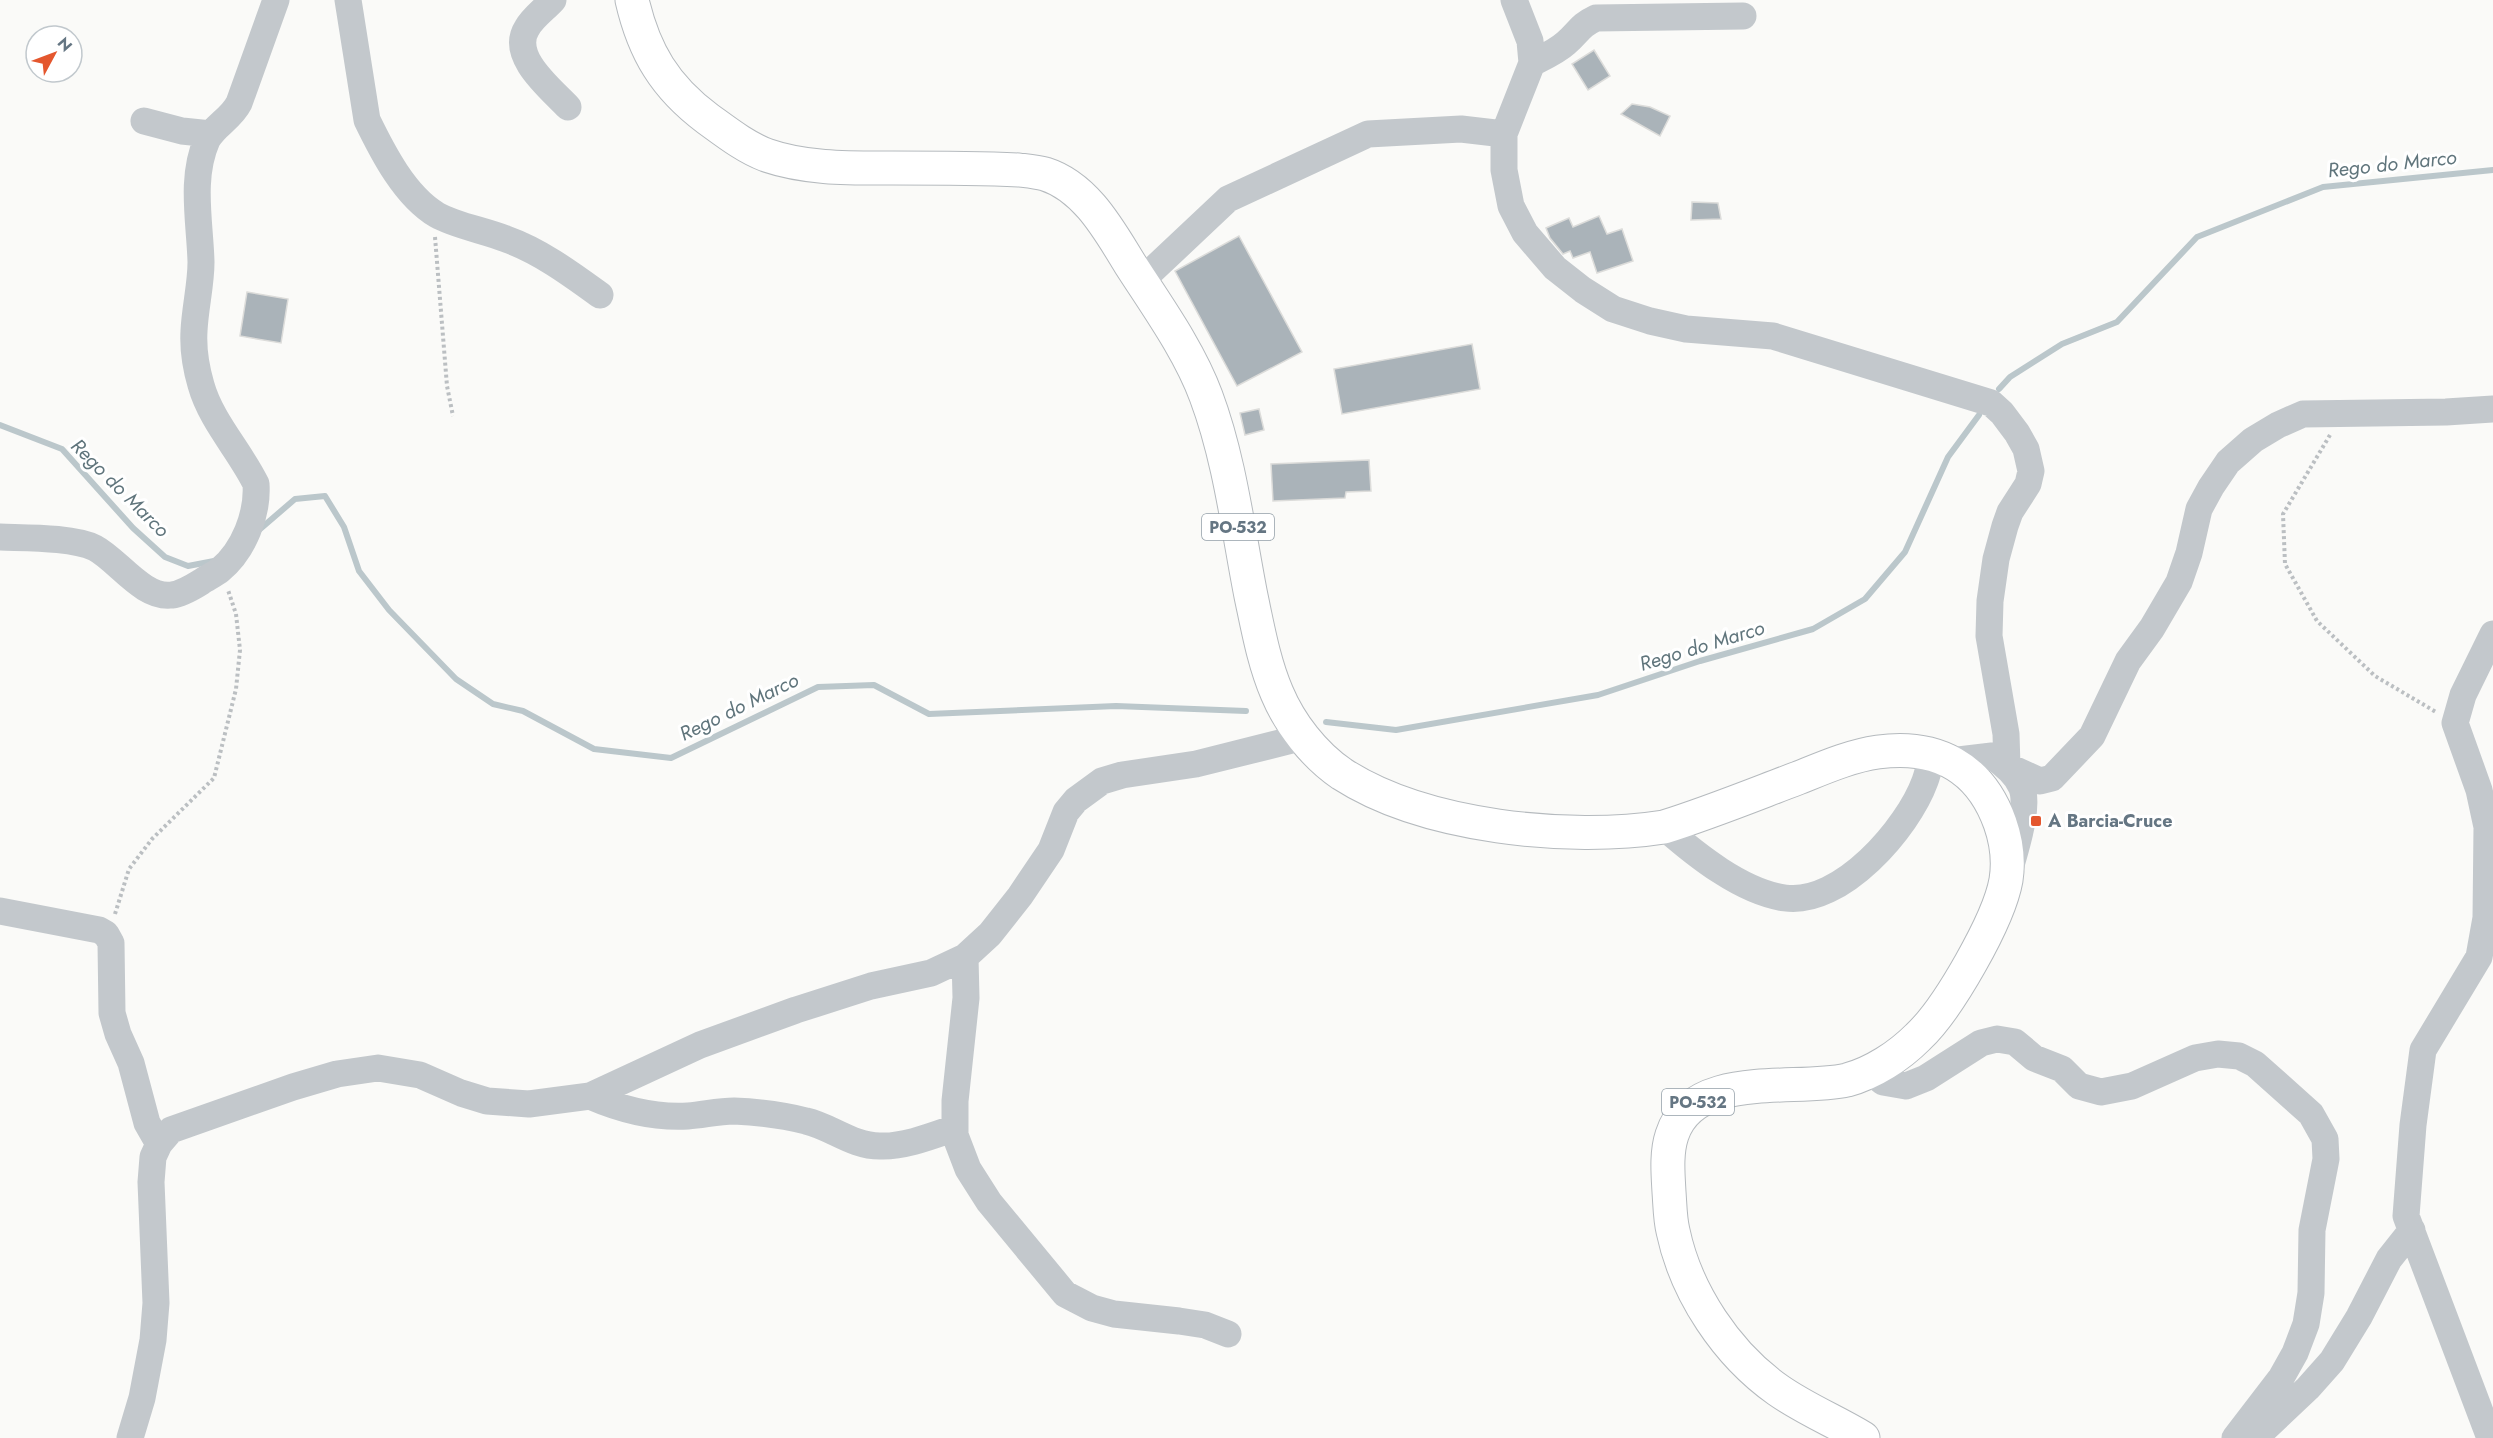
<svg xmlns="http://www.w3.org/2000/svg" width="2493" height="1438" font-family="Jost,sans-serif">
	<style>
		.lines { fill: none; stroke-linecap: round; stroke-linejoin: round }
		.stream { stroke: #bbc7cb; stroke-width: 6 }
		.building { fill: #aab3b9; stroke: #dcdcda; stroke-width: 1.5 }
		.major-casing { stroke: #b5babe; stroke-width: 35 }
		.path { stroke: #bbbfc2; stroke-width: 4; stroke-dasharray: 3 3; stroke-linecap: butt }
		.minor { stroke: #c3c8cc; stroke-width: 27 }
		.major { stroke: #fff; stroke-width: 33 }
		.poi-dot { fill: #e4572e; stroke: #fff; stroke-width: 2 }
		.labels { text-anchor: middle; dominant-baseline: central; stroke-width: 6; stroke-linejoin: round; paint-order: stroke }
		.shield { fill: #fff; stroke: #939fa8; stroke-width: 1.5 }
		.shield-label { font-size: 16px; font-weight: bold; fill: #657683 }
		.poi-label { font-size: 18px; font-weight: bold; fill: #657683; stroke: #fff; text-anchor: start }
		.water-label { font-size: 20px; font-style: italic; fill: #60757c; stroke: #fff }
	</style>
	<rect width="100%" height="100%" fill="#fafaf8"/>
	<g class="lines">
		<path class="stream" d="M 1999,389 L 2010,377 L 2062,344 L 2117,322 L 2197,237 L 2323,187 L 2493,170
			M 0,425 L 62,449 L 133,528 L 165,557 L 188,566 L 214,561
			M 259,530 L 295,499 L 325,496 L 344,527 L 359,571 L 389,610 L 456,679 L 493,704 L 523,711 L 594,749 L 671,758 L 818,687 L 874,685 L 929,714 L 1116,706 L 1246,711
			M 1326,722 L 1396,730 L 1598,695 L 1700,661 L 1813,629 L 1865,599 L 1905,552 L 1948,457 L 1979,415"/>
	</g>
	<path class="building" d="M 1594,50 L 1610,76 L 1588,90 L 1572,64 Z
		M 1632,104 L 1650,107 L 1670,116 L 1660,136 L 1621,114 Z
		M 1692,202 L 1718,203 L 1721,219 L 1691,220 Z
		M 1599,216 L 1607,234 L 1622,229 L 1633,261 L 1597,273 L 1590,252 L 1573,258 L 1570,251 L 1563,254 L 1550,238 L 1546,228 L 1569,218 L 1573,227 Z
		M 1239,236 L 1302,352 L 1237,386 L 1175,271 Z
		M 247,292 L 288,299 L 281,343 L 240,336 Z
		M 1472,344 L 1480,389 L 1342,414 L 1334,369 Z
		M 1259,409 L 1264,430 L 1245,435 L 1240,413 Z
		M 1369,460 L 1371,491 L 1346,492 L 1345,498 L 1273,501 L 1271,464 Z"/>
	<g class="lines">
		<defs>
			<path id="major" d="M 632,0 C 644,52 665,87 708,119 C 726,132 745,147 766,155 C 806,169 850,168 892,168 C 934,168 977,168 1019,170 C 1027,171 1037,172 1045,174 C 1086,187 1109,230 1130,264 C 1157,306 1189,350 1206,396 C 1230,460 1238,530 1251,596 C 1258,629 1264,663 1277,693 C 1290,724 1314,755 1342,774 C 1424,827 1569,842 1664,827 C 1709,813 1753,795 1798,778 C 1823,768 1850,756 1878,752 C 1936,744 1980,767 2000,823 C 2006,840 2009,861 2006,880 C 1999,920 1948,1009 1918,1037 C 1899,1056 1873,1073 1847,1080 C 1795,1092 1693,1069 1672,1135 C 1666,1153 1668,1174 1669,1192 C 1670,1205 1670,1219 1673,1231 C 1686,1293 1727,1354 1778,1390 C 1805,1409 1835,1421 1863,1438"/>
		</defs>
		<use href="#major" class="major-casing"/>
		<path class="path" d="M 435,237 L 447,386 L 453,416
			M 2330,435 L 2283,514 L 2285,564 L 2317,621 L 2375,676 L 2436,712
			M 115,914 L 129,869 L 152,839 L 214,778 L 236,689 L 240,650 L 236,614 L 228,590"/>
		<path class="minor" d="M 348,0 L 367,120 C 383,153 405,196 437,215 C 454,225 486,231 506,239 C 540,251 571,274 600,295
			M 553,0 C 545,9 533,17 527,28 C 509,56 551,89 568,107
			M 1514,0 L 1530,41 L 1532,63 L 1504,134 L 1504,170 L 1511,206 L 1525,233 L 1555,268 L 1583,290 L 1613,309 L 1650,321 L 1686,329 L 1773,336 L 1991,403 L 2002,413 L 2017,433 L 2026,449 L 2031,471 L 2028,484 L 2010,512 L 2005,526 L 1996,559 L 1990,601 L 1989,636 L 2006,734 L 2007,766 L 2040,781 L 2052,778 L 2092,736 L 2128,661 L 2152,628 L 2179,582 L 2189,553 L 2199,509 L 2211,487 L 2228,462 L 2253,440 L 2278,425 L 2303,414 L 2446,412 L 2493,409
			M 1532,63 C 1544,57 1556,52 1566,43 C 1579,32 1579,26 1596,18 L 1743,16
			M 144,121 L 182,131 L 211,134
			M 1141,281 L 1228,199 L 1368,134 L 1461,129 L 1504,134
			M 0,537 C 26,538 73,537 95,548 C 118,560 143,599 172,595 C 181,594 193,587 201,582 C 207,578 215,574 220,570 C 244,550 258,514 256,484 C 240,451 211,421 201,385 C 196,368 193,348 194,331 C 195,308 201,285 201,262 C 200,223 190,178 207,140 C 215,125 231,119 239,103 L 276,0
			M 1950,761 L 1992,756 C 2004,764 2015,773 2021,786 C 2030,804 2016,847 2011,865
			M 1664,827 C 1696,855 1742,892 1785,898 C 1841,906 1908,828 1925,781 C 1928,773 1930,763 1932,755
			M 0,911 L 99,930 L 106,934 L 111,943 L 112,1013 L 118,1034 L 131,1063 L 147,1123 L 159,1144
			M 965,957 L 966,998 L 955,1101 L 955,1135 L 968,1169 L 989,1202 L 1065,1294 L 1092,1308 L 1114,1314 L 1179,1321 L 1205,1325 L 1228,1334
			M 1869,1071 L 1883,1082 L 1906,1086 L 1926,1078 L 1981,1043 L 1997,1039 L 2015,1042 L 2034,1058 L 2062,1069 L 2079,1086 L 2101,1092 L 2132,1086 L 2195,1058 L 2218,1054 L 2239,1056 L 2255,1064 L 2311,1114 L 2325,1139 L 2326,1159 L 2312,1230 L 2311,1293 L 2306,1324 L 2295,1353 L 2281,1378 L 2235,1438
			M 590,1096 C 620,1109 655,1118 688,1116 C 703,1115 718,1111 734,1111 C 758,1112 783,1115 806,1121 C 832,1127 852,1146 880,1146 C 904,1147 932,1136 955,1128
			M 130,1438 L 142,1398 L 153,1340 L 156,1303 L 151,1182 L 153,1157 L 159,1144 L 171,1130 L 293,1087 L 337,1074 L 378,1068 L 420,1075 L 461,1093 L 487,1101 L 529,1104 L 590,1096 L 700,1045 L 796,1010 L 871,986 L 931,973 L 965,957 L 990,934 L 1020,896 L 1051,850 L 1066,812 L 1076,800 L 1102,781 L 1122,775 L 1196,764 L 1304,737
			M 2255,1438 L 2308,1388 L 2332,1361 L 2359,1317 L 2389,1259 L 2412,1230
			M 2490,1438 L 2406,1216 L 2413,1125 L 2423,1050 L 2479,957 L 2486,918 L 2487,827 L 2479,790 L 2455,723 L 2463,695 L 2493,634"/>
		<use href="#major" class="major"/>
	</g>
	<rect class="poi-dot" x="2030" y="815" width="12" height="12" rx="3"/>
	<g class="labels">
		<g class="shield">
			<rect x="1202" y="514" width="72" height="26" rx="4.5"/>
			<rect x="1662" y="1089" width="72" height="26" rx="4.5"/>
		</g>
		<g class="shield-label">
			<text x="1238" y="527">PO-532</text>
			<text x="1698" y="1102">PO-532</text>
		</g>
		<g class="poi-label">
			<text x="2048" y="821">A Barcia-Cruce</text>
		</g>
		<g class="water-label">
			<text transform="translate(2392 164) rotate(-6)">Rego do Marco</text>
			<text transform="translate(120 488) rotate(45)">Rego do Marco</text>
			<text transform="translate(1702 646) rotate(-17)">Rego do Marco</text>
			<text transform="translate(739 707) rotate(-26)">Rego do Marco</text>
		</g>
	</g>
	<g transform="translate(54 54) rotate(49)"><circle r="28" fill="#ffffff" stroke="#c1c8cd" stroke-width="1.5"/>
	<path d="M0-4.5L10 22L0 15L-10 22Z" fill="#e4572e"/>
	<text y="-9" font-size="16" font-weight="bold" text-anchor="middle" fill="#657683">N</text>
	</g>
</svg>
